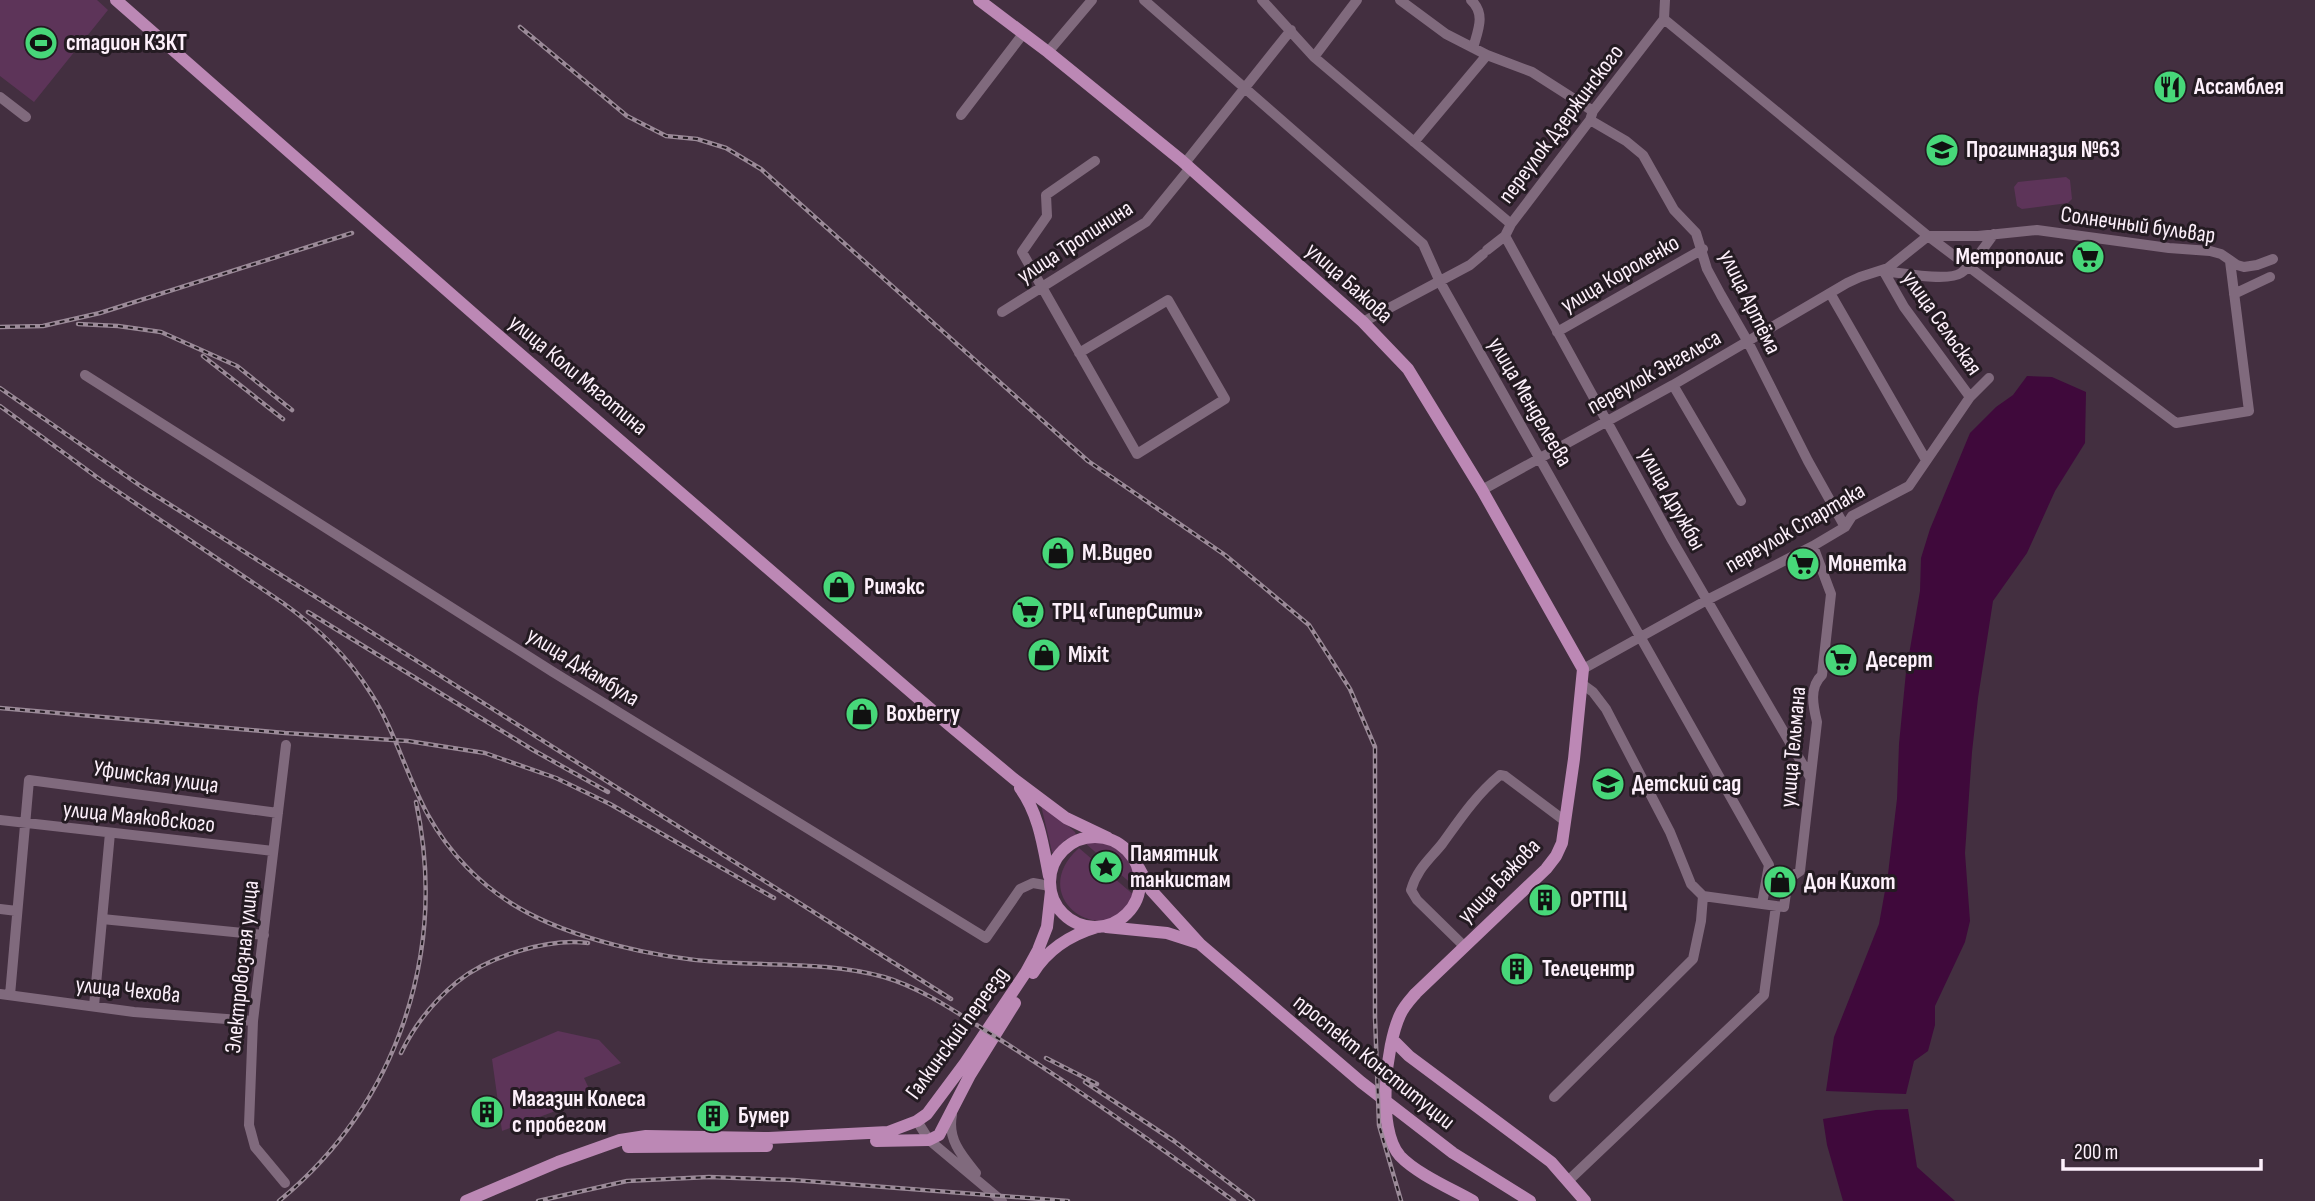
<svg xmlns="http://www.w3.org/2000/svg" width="2315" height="1201" font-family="'Sofia Sans Condensed',sans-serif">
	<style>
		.green { fill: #5d3459 }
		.water { fill: #3f093b }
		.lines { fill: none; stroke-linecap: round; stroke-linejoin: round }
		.minor { stroke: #806a7d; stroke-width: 10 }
		.major { stroke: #bc88b5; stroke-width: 12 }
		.rail-casing { stroke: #9b8a98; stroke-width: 4.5 }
		.rail { stroke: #241b22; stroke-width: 2; stroke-dasharray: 5; stroke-linecap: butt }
		.labels { text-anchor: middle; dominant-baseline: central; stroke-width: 6; stroke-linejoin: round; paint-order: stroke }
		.poi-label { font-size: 23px; font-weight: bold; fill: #fdf0fb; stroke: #241b22; text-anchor: start }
		.street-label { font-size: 23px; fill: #fdf0fb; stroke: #241b22 }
	</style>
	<rect width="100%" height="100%" fill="#432f40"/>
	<path class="green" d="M 0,0 L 97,0 L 108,10 L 34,102 L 0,76 Z
		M 2066,177 L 2070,180 L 2072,199 L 2068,203 L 2022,209 L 2017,206 L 2014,187 L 2018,182 Z
		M 1040,801 L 1075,832 L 1076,835 L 1065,840 L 1054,853 L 1052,852 Z
		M 1099,842 C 1122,847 1135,863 1135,887 L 1085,843 Z
		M 1079,848 L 1135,896 C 1107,954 1023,898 1079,848 Z
		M 558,1031 L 599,1040 L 621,1063 L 584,1078 L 593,1097 L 502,1131 L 492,1059 Z"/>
	<path class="water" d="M 2027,376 L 2052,377 L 2086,392 L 2085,443 L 2055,491 L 2027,553 L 1993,601 L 1978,698 L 1972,752 L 1965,853 L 1970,921 L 1965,942 L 1935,1006 L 1935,1025 L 1928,1051 L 1914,1061 L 1906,1094 L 1826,1091 L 1834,1037 L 1879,924 L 1888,874 L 1897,799 L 1899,744 L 1906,672 L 1920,591 L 1921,558 L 1930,529 L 1970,433 L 1996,407 L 2013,395 Z
		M 1908,1109 L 1917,1167 L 1955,1201 L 1843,1201 L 1827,1145 L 1823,1119 L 1876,1110 Z"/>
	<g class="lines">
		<path class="minor" d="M 1144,0 L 1423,244 L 1440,282 L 1769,865 L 1762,904
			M 1262,0 L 1314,57 L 1511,224
			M 1400,0 L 1446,34 L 1487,55 L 1532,72 L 1593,111
			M 1471,0 C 1486,14 1478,30 1473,48
			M 1664,19 L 1928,236 L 2176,423 L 2249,411 L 2230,261
			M 1664,19 L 1665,0
			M 1048,52 L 1092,0
			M 1314,57 L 1357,0
			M 0,97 L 26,117
			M 961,115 L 1023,34
			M 1590,120 L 1626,141 L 1643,155 L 1674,210 L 1696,233 L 1707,269 L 1721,295 L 1748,342 L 1808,461 L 1845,527
			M 1414,142 L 1487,55
			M 1185,163 L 1291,30
			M 1505,236 L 1672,540 L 1810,777
			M 1928,236 L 1978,236 L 2037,230 L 2169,248 L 2210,251 L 2221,254 L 2237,265 L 2244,267 L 2257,265 L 2273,259
			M 1487,250 L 1505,236 L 1511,224 L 1590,120 L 1593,111 L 1664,19
			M 1883,270 L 1904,307 L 1970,397
			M 1884,271 C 1901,273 1948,282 1961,273 C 1974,264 1984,247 1994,234
			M 1830,293 L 1926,460
			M 2234,294 L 2270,277
			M 1002,312 L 1146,222 L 1190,168
			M 1363,322 L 1470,265 L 1483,254
			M 1557,332 L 1703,249
			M 1079,353 L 1168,300 L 1225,399 L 1137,454 L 1022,252 L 1047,216 L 1046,195 L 1095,161
			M 85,375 L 553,672 L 986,938 L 1020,889 L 1033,883 L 1050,886
			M 1673,385 L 1741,501
			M 1482,490 L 1673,385 L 1847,283 L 1860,277 L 1888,268 L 1928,236
			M 1583,669 L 1707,600 L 1813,546 L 1845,527 L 1852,516 L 1909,486 L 1970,397 L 1989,378
			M 1582,684 L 1593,692 L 1606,709 L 1670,832 L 1691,884 L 1703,896
			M 0,820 L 273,851
			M 1703,896 L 1784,907 L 1788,879 L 1800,871 L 1817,722 C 1813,706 1809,687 1822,675 L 1831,594 L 1813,546
			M 0,909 L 17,911
			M 102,919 L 264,935
			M 1465,947 L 1417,900 L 1411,890 C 1417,869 1429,860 1442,844 C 1460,819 1476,795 1500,775 L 1505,776 L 1565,821
			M 0,994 L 134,1012 L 253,1021
			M 10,995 L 29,780 L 278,813
			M 94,1006 L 110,833
			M 1554,1097 L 1693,959 L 1701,921 L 1703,896
			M 952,1115 C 947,1139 962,1156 976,1173
			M 917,1121 L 929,1140 L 1002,1201
			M 1568,1181 L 1764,995 L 1776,906
			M 285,1183 L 255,1147 L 249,1125 L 253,1021 L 286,745"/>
		<path class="major" d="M 116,0 L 484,323 L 948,724 L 1014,779 L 1066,818 L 1108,838
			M 979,0 L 1048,52 L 1181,160 L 1363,322 L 1408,369 L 1482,490 L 1583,669 L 1574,759 L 1562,843 L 1556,856 L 1546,869 L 1416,993 C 1410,1000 1404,1006 1400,1015 C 1386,1045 1376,1129 1400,1156 C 1417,1174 1452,1189 1473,1201
			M 1020,788 C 1039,814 1043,845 1049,876
			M1050 882a45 45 0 1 1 90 0a45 45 0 1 1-90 0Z
			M 1139,868 L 1151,890 L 1200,944 L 1361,1082 L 1453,1153 L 1530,1201
			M 1106,927 L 1167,933 L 1198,943
			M 1033,973 C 1048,949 1070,935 1097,927
			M 1393,1040 L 1409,1056 L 1551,1162 L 1585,1201
			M 876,1141 L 929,1140 L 939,1135 L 970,1075 L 1015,1003
			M 628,1147 L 767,1146
			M 466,1201 L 558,1162 L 620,1140 L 646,1136 L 769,1138 L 888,1132 L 917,1121 L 927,1114 L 965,1063 L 1026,972 L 1038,950 L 1047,927 L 1051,891"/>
		<defs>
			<path id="rail" d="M 520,27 L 627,116 L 666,136 L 697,139 L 726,148 L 761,169 L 1088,461 L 1225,555 L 1309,625 L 1350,689 L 1375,747 L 1375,1017 L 1379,1125 L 1401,1201
				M 78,324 L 118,326 L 161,332 L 237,366 L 292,410
				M 0,327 L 43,326 L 100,313 L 352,233
				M 203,356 L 283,419
				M 0,388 L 142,487 L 951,999
				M 0,406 L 98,478 L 283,603 C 318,628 347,655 370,692 C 395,730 406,775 428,815 C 449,853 481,886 519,908 C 572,939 657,958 718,962 C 774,966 829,962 884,977 C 925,989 963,1017 999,1039 C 1080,1090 1157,1145 1234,1201
				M 308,612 L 533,750 L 608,792
				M 0,708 L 285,733 L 408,741 L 485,753 L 556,778 L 610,804 L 774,898
				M 401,1053 C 414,1026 434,1001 457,982 C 489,956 548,938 588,943
				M 1046,1058 L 1097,1084
				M 1085,1082 L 1174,1141 L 1253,1201
				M 279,1201 C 398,1103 448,952 416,802
				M 538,1201 L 627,1181 L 709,1177 L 793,1180 L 1068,1201"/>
		</defs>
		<use href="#rail" class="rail-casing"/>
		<use href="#rail" class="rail"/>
	</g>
	<defs>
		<symbol id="stadium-disc" viewBox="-11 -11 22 22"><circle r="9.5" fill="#47d779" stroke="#241b22"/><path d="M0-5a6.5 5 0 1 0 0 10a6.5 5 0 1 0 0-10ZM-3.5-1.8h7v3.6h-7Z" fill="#111"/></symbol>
		<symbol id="restaurant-disc" viewBox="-11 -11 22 22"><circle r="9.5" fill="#47d779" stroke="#241b22"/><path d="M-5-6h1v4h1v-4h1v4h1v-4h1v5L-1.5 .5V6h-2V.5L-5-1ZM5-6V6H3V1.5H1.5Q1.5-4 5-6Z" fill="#111"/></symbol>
		<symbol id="school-disc" viewBox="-11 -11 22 22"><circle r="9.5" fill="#47d779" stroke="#241b22"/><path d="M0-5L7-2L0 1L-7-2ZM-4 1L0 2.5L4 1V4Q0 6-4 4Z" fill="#111"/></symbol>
		<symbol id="supermarket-disc" viewBox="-11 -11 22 22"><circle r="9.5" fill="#47d779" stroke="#241b22"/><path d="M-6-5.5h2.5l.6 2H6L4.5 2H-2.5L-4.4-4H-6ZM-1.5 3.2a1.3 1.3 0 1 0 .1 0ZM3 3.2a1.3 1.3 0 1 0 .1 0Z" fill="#111"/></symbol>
		<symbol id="shop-disc" viewBox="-11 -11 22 22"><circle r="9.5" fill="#47d779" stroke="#241b22"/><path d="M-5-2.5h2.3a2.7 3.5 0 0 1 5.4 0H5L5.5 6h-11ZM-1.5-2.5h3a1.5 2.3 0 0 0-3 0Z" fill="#111"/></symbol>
		<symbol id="sight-disc" viewBox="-11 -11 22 22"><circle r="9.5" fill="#47d779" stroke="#241b22"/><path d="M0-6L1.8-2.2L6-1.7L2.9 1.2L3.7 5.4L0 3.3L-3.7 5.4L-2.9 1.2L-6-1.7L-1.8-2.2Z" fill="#111"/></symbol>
		<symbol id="building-disc" viewBox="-11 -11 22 22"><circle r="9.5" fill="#47d779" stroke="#241b22"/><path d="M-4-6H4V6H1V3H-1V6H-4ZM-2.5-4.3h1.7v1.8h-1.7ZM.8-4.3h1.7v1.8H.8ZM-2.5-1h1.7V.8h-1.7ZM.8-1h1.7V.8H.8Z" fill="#111"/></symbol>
	</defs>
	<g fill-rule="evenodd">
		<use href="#stadium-disc" x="22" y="24" width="38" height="38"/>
		<use href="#restaurant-disc" x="2151" y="68" width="38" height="38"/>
		<use href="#school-disc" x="1923" y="131" width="38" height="38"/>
		<use href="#supermarket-disc" x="2069" y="238" width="38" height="38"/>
		<use href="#shop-disc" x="1039" y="534" width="38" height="38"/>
		<use href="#supermarket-disc" x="1784" y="545" width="38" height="38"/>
		<use href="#shop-disc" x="820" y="568" width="38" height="38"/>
		<use href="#supermarket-disc" x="1009" y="593" width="38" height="38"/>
		<use href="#shop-disc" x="1025" y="636" width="38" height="38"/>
		<use href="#supermarket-disc" x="1822" y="641" width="38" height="38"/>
		<use href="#shop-disc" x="843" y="695" width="38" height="38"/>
		<use href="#school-disc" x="1589" y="765" width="38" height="38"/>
		<use href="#sight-disc" x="1087" y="848" width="38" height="38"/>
		<use href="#shop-disc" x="1761" y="863" width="38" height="38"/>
		<use href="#building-disc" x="1526" y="881" width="38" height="38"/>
		<use href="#building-disc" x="1498" y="950" width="38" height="38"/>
		<use href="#building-disc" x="468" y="1093" width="38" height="38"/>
		<use href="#building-disc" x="694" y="1097" width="38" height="38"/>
	</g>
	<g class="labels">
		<g class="poi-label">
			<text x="66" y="43">стадион КЗКТ</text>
			<text x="2194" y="87">Ассамблея</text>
			<text x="1966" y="150">Прогимназия №63</text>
			<text x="2064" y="257" text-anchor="end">Метрополис</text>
			<text x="1082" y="553">М.Видео</text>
			<text x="1828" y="564">Монетка</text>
			<text x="864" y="587">Римэкс</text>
			<text x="1052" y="612">ТРЦ «ГиперСити»</text>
			<text x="1068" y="655">Mixit</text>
			<text x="1866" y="660">Десерт</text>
			<text x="886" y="714">Boxberry</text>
			<text x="1632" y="784">Детский сад</text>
			<text x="1130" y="854">Памятник<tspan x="1130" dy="26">танкистам</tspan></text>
			<text x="1804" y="882">Дон Кихот</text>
			<text x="1570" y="900">ОРТПЦ</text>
			<text x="1542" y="969">Телецентр</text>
			<text x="512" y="1099">Магазин Колеса<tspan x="512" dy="26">с пробегом</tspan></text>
			<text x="738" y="1116">Бумер</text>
		</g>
		<g class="street-label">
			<text transform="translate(1561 124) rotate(-53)">переулок Дзержинского</text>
			<text transform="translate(2138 225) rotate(8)">Солнечный бульвар</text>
			<text transform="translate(1075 242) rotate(-33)">улица Тропинина</text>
			<text transform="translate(1620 274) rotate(-30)">улица Короленко</text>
			<text transform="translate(1349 283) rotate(42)">улица Бажова</text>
			<text transform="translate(1750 302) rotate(64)">улица Артёма</text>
			<text transform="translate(1942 323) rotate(55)">улица Сельская</text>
			<text transform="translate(1654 372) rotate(-29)">переулок Энгельса</text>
			<text transform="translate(578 375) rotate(40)">улица Коли Мяготина</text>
			<text transform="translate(1530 402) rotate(60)">улица Менделеева</text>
			<text transform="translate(1672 499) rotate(61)">улица Дружбы</text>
			<text transform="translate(1795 528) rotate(-30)">переулок Спартака</text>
			<text transform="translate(583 667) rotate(32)">улица Джамбула</text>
			<text transform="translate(1793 747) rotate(-85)">улица Тельмана</text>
			<text transform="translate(156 777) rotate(8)">Уфимская улица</text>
			<text transform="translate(139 817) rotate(6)">улица Маяковского</text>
			<text transform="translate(1499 881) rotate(-46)">улица Бажова</text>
			<text transform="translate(242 967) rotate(-84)">Электровозная улица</text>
			<text transform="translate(128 990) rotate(6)">улица Чехова</text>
			<text transform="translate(957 1033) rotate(-54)">Галкинский переезд</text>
			<text transform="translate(1374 1062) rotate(39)">проспект Конституции</text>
		</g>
	</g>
	<path d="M2063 1159v10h198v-10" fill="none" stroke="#fdf0fb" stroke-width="3.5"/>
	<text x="2074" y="1159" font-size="21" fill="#fdf0fb" stroke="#241b22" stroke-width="5" paint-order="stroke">200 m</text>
</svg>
